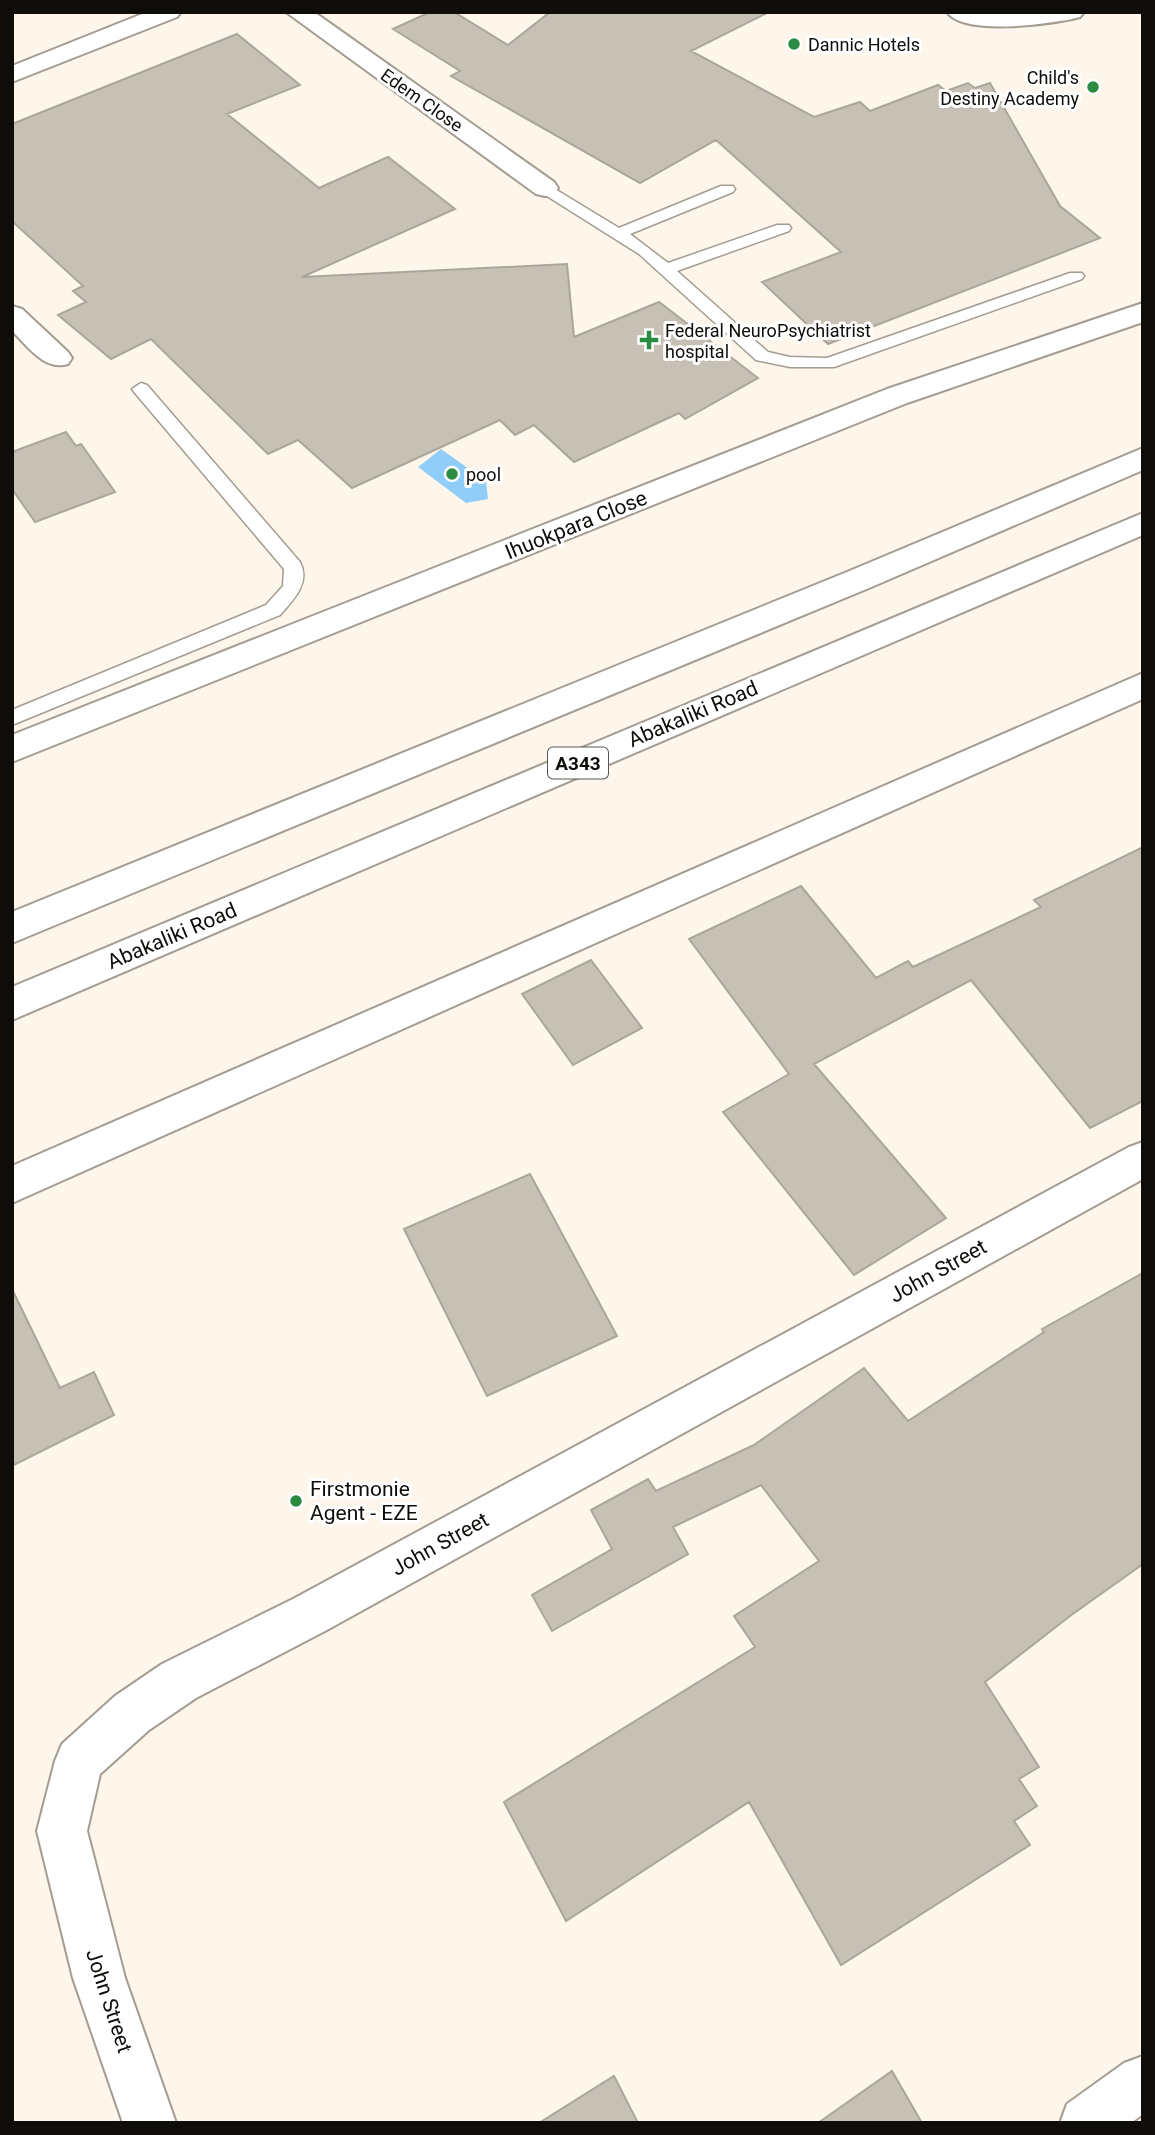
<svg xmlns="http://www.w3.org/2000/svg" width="1155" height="2135" font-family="Roboto,sans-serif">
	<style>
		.water { fill: #90cef9 }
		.building { fill: #c7c0b4; stroke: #aca59a; stroke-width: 2 }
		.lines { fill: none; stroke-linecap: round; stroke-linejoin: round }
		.lane-casing { stroke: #a49c91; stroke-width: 3 }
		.street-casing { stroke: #a49c91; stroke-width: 4 }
		.highway-casing { stroke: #a49c91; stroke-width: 4 }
		.lane { fill: #fff; fill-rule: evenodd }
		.street { fill: #fff; fill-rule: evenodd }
		.highway { fill: #fff; fill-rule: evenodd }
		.poi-dot { fill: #298c40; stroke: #fff; stroke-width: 2.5 }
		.labels { text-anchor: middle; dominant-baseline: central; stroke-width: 6; stroke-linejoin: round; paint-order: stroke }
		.far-poi-label { font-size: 18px; fill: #0f0d09; stroke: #fff; text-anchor: start }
		.far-street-label { font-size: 18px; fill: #0f0d09; stroke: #fff }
		.shield { fill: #fff; stroke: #575653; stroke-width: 2 }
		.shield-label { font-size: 19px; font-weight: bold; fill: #0f0d09 }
		.street-label { font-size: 21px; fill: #0f0d09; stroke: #fff }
		.poi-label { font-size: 21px; fill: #0f0d09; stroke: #fff; text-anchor: start }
	</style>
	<rect width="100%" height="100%" fill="#fef6ea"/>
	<path class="water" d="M 441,449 L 486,481 L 488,499 L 466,503 L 418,467 Z"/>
	<path class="building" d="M 430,12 L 454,12 L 508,45 L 550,12 L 769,12 L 691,51 L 814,117 L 860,102 L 870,111 L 938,85 L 946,91 L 968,83 L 975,88 L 990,83 L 1060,206 L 1100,238 L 828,344 L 762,282 L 841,252 L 716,140 L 640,183 L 451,76 L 460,71 L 393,29 Z
		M 237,34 L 300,85 L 227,114 L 319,188 L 388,157 L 455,209 L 302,277 L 567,264 L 574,337 L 659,302 L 758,378 L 685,419 L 679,413 L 574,462 L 534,425 L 515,435 L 500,420 L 352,488 L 298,440 L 268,454 L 151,339 L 111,359 L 58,315 L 86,302 L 73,291 L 83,286 L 12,221 L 12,124 Z
		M 66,432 L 76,446 L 81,444 L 115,492 L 35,522 L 12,489 L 12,452 Z
		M 1143,847 L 1143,1101 L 1090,1128 L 971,980 L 814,1064 L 946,1218 L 854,1275 L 723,1112 L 789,1074 L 689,939 L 801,886 L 876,978 L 908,961 L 913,967 L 1041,907 L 1034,900 Z
		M 591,960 L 642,1028 L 573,1065 L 522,994 Z
		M 530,1174 L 617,1336 L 487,1396 L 404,1229 Z
		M 1143,1273 L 1143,1564 L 1070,1616 L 985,1682 L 1039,1767 L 1019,1779 L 1037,1806 L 1014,1821 L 1030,1845 L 841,1965 L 749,1802 L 566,1921 L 504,1802 L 755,1647 L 734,1616 L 819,1561 L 761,1485 L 673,1527 L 688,1554 L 552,1631 L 532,1595 L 612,1549 L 591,1510 L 648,1479 L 656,1491 L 754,1445 L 864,1368 L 908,1421 L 1044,1332 L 1042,1329 Z
		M 12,1289 L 60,1388 L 94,1372 L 114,1415 L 12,1466 Z
		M 892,2071 L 922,2123 L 818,2123 Z
		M 614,2076 L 638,2123 L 539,2123 Z"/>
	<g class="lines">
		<defs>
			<path id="lane" d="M 545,183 L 619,228 L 721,186 L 733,186 L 735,189 L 733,192 L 630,234 L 668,263 L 777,225 L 789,225 L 791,228 L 789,231 L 677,271 L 768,352 L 790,357 L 827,358 L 1070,273 L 1082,273 L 1084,276 L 1082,279 L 834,367 L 790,367 L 756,360 L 639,254 L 539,191 L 537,188 Z
				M 141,383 L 147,385 L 300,562 C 311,583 293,600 280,615 L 12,725 L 12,710 L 266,605 L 283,586 L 284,569 L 135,393 L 132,389 Z"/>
			<path id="street" d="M 147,12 L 181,12 L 177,17 L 12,82 L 12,66 Z
				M 286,12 L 314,12 L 554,182 L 558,188 L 554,194 L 545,196 L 536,194 Z
				M 947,12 L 1084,12 L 1080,17 L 1072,19 C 1047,24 964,36 947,12 Z
				M 1143,303 L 1143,322 L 907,403 L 12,762 L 12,735 L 887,389 Z
				M 12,306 L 22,309 L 68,352 L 72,358 L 68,364 C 44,371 28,346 12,331 Z
				M 1143,673 L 1143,699 L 12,1203 L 12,1166 Z
				M 1143,1142 L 1143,1179 L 325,1631 L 196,1698 L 149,1730 L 100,1774 L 87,1831 L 125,1978 L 176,2123 L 123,2123 L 73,1978 L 37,1831 L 55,1761 L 62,1744 L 115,1696 L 162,1664 L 293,1599 L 1129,1147 Z
				M 1143,2056 L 1143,2114 L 1131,2123 L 1060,2123 L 1067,2104 L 1124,2063 Z"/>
			<path id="highway" d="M 1143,448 L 1143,470 L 869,588 L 12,943 L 12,912 L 847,572 Z
				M 1143,513 L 1143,535 L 12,1020 L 12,987 Z"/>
		</defs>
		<use href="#lane" class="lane-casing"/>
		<use href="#street" class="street-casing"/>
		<use href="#highway" class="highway-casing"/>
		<use href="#lane" class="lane"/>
		<use href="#street" class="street"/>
		<use href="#highway" class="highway"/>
	</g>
	<g class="poi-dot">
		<circle cx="794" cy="44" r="7"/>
		<circle cx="1093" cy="87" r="7"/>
		<path d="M645.5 329.5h7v7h7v7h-7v7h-7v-7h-7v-7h7z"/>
		<circle cx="452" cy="474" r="7"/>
		<circle cx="296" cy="1501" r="7"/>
	</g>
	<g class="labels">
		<g class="far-poi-label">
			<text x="808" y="44">Dannic Hotels</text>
			<text x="1079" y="77" text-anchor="end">Child's<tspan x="1079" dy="21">Destiny Academy</tspan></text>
			<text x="665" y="330">Federal NeuroPsychiatrist<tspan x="665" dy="21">hospital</tspan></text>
			<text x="466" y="474">pool</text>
		</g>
		<g class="far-street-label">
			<text transform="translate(422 100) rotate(35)">Edem Close</text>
		</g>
		<rect class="shield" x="548" y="747.5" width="60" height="31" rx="5"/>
		<g class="shield-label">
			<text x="578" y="763">A343</text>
		</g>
		<g class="street-label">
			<text transform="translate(576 525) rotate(-22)">Ihuokpara Close</text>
			<text transform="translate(693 714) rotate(-23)">Abakaliki Road</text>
			<text transform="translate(172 936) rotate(-23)">Abakaliki Road</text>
			<text transform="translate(938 1271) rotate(-29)">John Street</text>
			<text transform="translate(440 1544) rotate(-29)">John Street</text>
			<text transform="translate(109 2001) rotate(72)">John Street</text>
		</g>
		<g class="poi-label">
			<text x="310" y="1489">Firstmonie<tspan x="310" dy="24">Agent - EZE</tspan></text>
		</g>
	</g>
	<rect width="1155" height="2135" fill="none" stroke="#0f0d09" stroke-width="28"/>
</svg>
